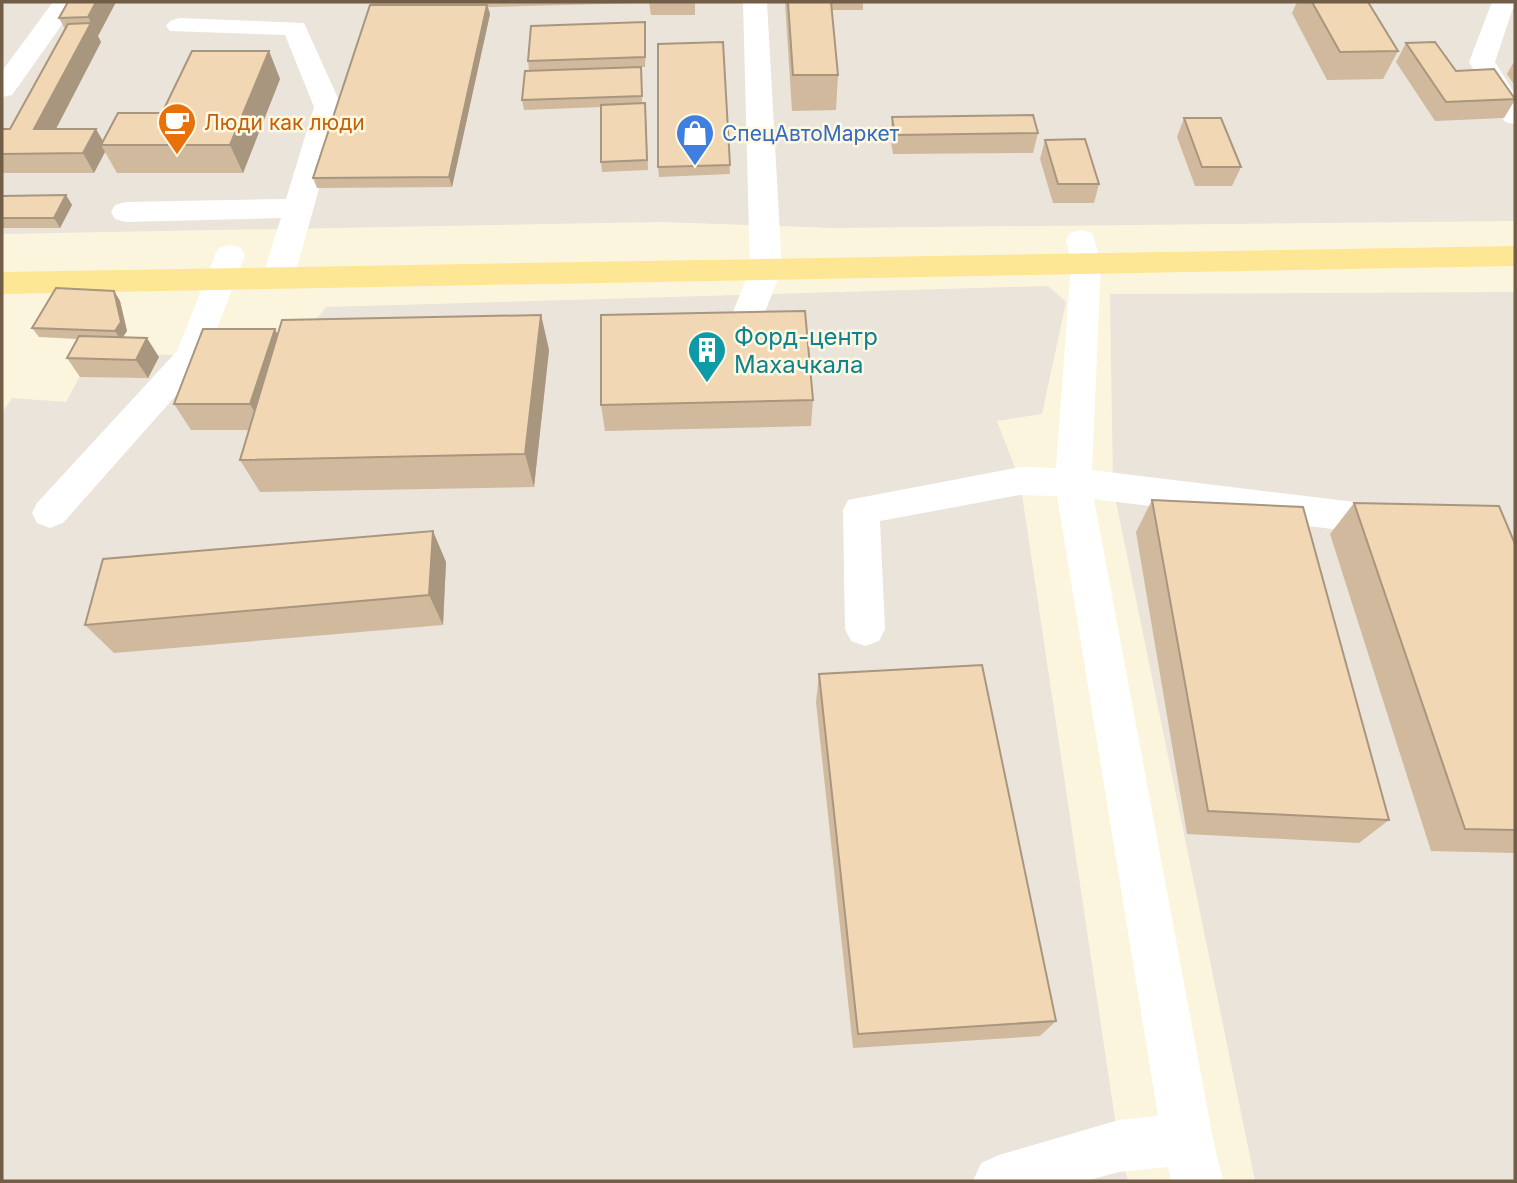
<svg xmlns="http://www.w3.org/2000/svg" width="1517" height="1183" font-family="Inter,sans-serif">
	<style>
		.industrial { fill: #eae4da }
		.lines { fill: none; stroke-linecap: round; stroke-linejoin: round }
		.minor { fill: #fff; fill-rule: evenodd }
		.major { fill: #fde794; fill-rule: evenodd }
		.wall { fill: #d0b99c }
		.shaded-wall { fill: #a9967f }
		.building { fill: #f2d7b5; stroke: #a9967f; stroke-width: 2 }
		.labels { text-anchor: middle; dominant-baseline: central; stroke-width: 5; stroke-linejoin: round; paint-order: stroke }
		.far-food-label { font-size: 21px; fill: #c56008; stroke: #fff9e4; text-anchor: start }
		.far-shop-label { font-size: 21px; fill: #366cbe; stroke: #fff9e4; text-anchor: start }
		.culture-label { font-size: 24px; fill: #0d838f; stroke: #fff9e4; text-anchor: start }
	</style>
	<rect width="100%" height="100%" fill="#fcf5de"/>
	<path class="industrial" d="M 2,2 L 1515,2 L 1515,221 L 834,228 L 661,222 L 2,234 Z
		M 1048,286 L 1066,302 L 1042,414 L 997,421 L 1020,481 L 1119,1146 L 1128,1181 L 2,1181 L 2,413 L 12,398 L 66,402 L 92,354 L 288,356 L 326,307 Z
		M 1515,292 L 1515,1181 L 1255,1181 L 1113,487 L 1110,294 Z"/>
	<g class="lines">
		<path class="minor" d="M 53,2 L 78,2 L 12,95 L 2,97 L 2,71 Z
			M 743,2 L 767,2 L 782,270 L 760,324 L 755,332 L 744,335 L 733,332 L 728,324 L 750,270 Z
			M 1492,2 L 1515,2 L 1495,62 L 1515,94 L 1515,124 L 1505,122 L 1469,62 Z
			M 179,18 L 304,23 L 342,107 L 294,278 L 289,286 L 278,289 L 267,286 L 262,278 L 281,218 L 126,222 L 115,219 L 111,212 L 115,205 L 126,202 L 286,199 L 314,107 L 285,35 L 170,31 L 166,26 L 170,21 Z
			M 1081,230 L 1092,233 L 1101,263 L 1092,470 L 1396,507 L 1409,512 L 1414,522 L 1409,532 L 1396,537 L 1094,499 L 1213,1139 L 1223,1181 L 1171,1181 L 1168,1167 L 1119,1172 L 1086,1181 L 973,1181 L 981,1163 L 999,1155 L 1119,1120 L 1158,1116 L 1057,496 L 1020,495 L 880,521 L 885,629 L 879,641 L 865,646 L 851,641 L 845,629 L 843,510 L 848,500 L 1020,467 L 1056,468 L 1071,263 L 1066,240 L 1070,233 Z
			M 230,245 L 241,248 L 245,255 L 203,365 L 63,523 L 50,528 L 37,523 L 32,513 L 37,503 L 177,351 L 215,255 L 219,248 Z"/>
		<path class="major" d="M 1515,246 L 1515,266 L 2,294 L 2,272 Z"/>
	</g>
	<path class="wall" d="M 68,2 L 116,2 L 98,36 L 101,42 L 56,129 L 96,129 L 103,141 L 162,113 L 269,51 L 280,79 L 243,173 L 117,173 L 105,152 L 94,173 L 2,173 L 2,129 L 10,129 L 65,29 L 59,18 Z
		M 371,2 L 644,2 L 644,3 L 488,7 L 490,14 L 452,187 L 317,188 L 313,178 L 372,5 Z
		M 649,2 L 695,2 L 695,15 L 651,15 Z
		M 785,2 L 863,2 L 863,10 L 832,10 L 838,75 L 836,110 L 792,111 Z
		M 1297,2 L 1368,2 L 1398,51 L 1383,79 L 1327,80 L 1292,13 Z
		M 645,22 L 645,67 L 641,67 L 642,103 L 646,112 L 648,170 L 602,172 L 601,162 L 601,107 L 524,110 L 522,100 L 529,70 L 528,61 Z
		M 723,42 L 730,174 L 659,177 L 658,167 Z
		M 1406,43 L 1456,71 L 1515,97 L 1515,100 L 1504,118 L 1435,121 L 1396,62 Z
		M 1515,60 L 1515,86 L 1507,74 Z
		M 892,117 L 1038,133 L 1033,153 L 893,154 L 890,136 Z
		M 1184,118 L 1241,167 L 1232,186 L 1195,186 L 1177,137 Z
		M 1045,140 L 1099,184 L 1094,203 L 1053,203 L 1040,159 Z
		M 66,195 L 72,205 L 60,228 L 2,228 L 2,196 Z
		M 114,291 L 120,301 L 127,331 L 123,337 L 159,357 L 148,378 L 80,377 L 67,358 L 77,339 L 39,337 L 32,328 Z
		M 541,315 L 549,350 L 534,487 L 260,492 L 240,460 L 249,430 L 191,430 L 174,404 L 277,334 Z
		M 813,400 L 811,426 L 605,431 L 601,405 Z
		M 1152,500 L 1389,820 L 1359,843 L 1187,834 L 1136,532 Z
		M 1354,503 L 1515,544 L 1515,853 L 1431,851 L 1330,534 Z
		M 446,562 L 443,625 L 114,653 L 85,625 Z
		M 819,674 L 1056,1021 L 1040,1036 L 853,1048 L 816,702 Z"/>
	<path class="shaded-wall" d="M 96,2 L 116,2 L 98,36 L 88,17 Z
		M 487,5 L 490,14 L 452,187 L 449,177 Z
		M 645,22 L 646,32 L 645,67 Z
		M 91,23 L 101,42 L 46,148 L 34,129 Z
		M 269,51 L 280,79 L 243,173 L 230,145 Z
		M 96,129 L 105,145 L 101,145 L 105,152 L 94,173 L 83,153 Z
		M 66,195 L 72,205 L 60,228 L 54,218 Z
		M 114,291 L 120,301 L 127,331 L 121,340 L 115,331 Z
		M 541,315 L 549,350 L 534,487 L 525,454 Z
		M 275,329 L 288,356 L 265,430 L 250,404 Z
		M 147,338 L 159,357 L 148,378 L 136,360 Z
		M 433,531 L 446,562 L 443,625 L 429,595 Z"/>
	<path class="building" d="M 68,2 L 96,2 L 88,17 L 59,18 Z
		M 788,2 L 831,2 L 838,75 L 793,75 Z
		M 1312,2 L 1368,2 L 1398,51 L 1340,52 Z
		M 370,5 L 487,5 L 449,177 L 313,178 Z
		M 645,22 L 645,57 L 528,61 L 531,26 Z
		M 91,23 L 34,129 L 96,129 L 83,153 L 2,154 L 2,129 L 10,129 L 68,24 Z
		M 723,42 L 730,165 L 658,167 L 658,44 Z
		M 1435,42 L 1456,71 L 1494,69 L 1515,99 L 1446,102 L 1406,43 Z
		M 192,51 L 269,51 L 230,145 L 101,145 L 118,113 L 162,113 Z
		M 641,67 L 642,96 L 522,100 L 525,71 Z
		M 645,103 L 647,160 L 601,162 L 601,105 Z
		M 1033,115 L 1038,133 L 895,135 L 892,117 Z
		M 1184,118 L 1221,118 L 1241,167 L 1202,167 Z
		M 1085,139 L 1099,184 L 1058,184 L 1045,140 Z
		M 66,195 L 54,218 L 2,218 L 2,196 Z
		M 56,288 L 114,291 L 121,322 L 115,331 L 32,328 Z
		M 805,311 L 813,400 L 601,405 L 601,315 Z
		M 541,315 L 525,454 L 240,460 L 282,320 Z
		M 203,329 L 275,329 L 250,404 L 174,404 Z
		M 79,336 L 147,338 L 136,360 L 67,358 Z
		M 1152,500 L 1303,507 L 1389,820 L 1208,811 Z
		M 1354,503 L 1499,506 L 1515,544 L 1515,830 L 1465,829 Z
		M 433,531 L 429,595 L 85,625 L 103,559 Z
		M 982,665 L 1056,1021 L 858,1034 L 819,674 Z"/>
	<defs>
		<symbol id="cafe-pin" viewBox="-11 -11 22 30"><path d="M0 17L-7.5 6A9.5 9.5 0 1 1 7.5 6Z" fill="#e8710a" stroke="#fff9e4"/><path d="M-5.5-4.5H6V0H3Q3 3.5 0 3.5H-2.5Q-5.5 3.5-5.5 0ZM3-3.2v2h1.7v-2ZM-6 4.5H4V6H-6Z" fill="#fff"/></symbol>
		<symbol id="shop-pin" viewBox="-11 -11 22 30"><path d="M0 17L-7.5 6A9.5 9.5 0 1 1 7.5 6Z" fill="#3f7fe0" stroke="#fff9e4"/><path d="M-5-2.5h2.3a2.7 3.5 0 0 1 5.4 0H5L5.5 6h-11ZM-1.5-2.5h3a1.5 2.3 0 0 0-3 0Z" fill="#fff"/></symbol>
		<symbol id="building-pin" viewBox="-11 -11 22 30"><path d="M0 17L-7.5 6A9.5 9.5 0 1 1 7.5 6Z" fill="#0f9aa8" stroke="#fff9e4"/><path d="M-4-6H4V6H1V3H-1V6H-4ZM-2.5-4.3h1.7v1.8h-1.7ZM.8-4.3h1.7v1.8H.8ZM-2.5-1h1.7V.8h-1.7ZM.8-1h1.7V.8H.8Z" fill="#fff"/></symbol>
	</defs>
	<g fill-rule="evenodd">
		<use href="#cafe-pin" x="155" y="100" width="44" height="60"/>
		<use href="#shop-pin" x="673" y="111" width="44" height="60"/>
		<use href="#building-pin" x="685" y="328" width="44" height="60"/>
	</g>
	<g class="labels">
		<g class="far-food-label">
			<text x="204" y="122">Люди как люди</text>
		</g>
		<g class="far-shop-label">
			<text x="722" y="133">СпецАвтоМаркет</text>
		</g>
		<g class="culture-label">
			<text x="734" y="336">Форд-центр<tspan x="734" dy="28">Махачкала</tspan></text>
		</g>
	</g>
	<rect width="1517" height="1183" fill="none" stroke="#725d46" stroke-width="7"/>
</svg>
